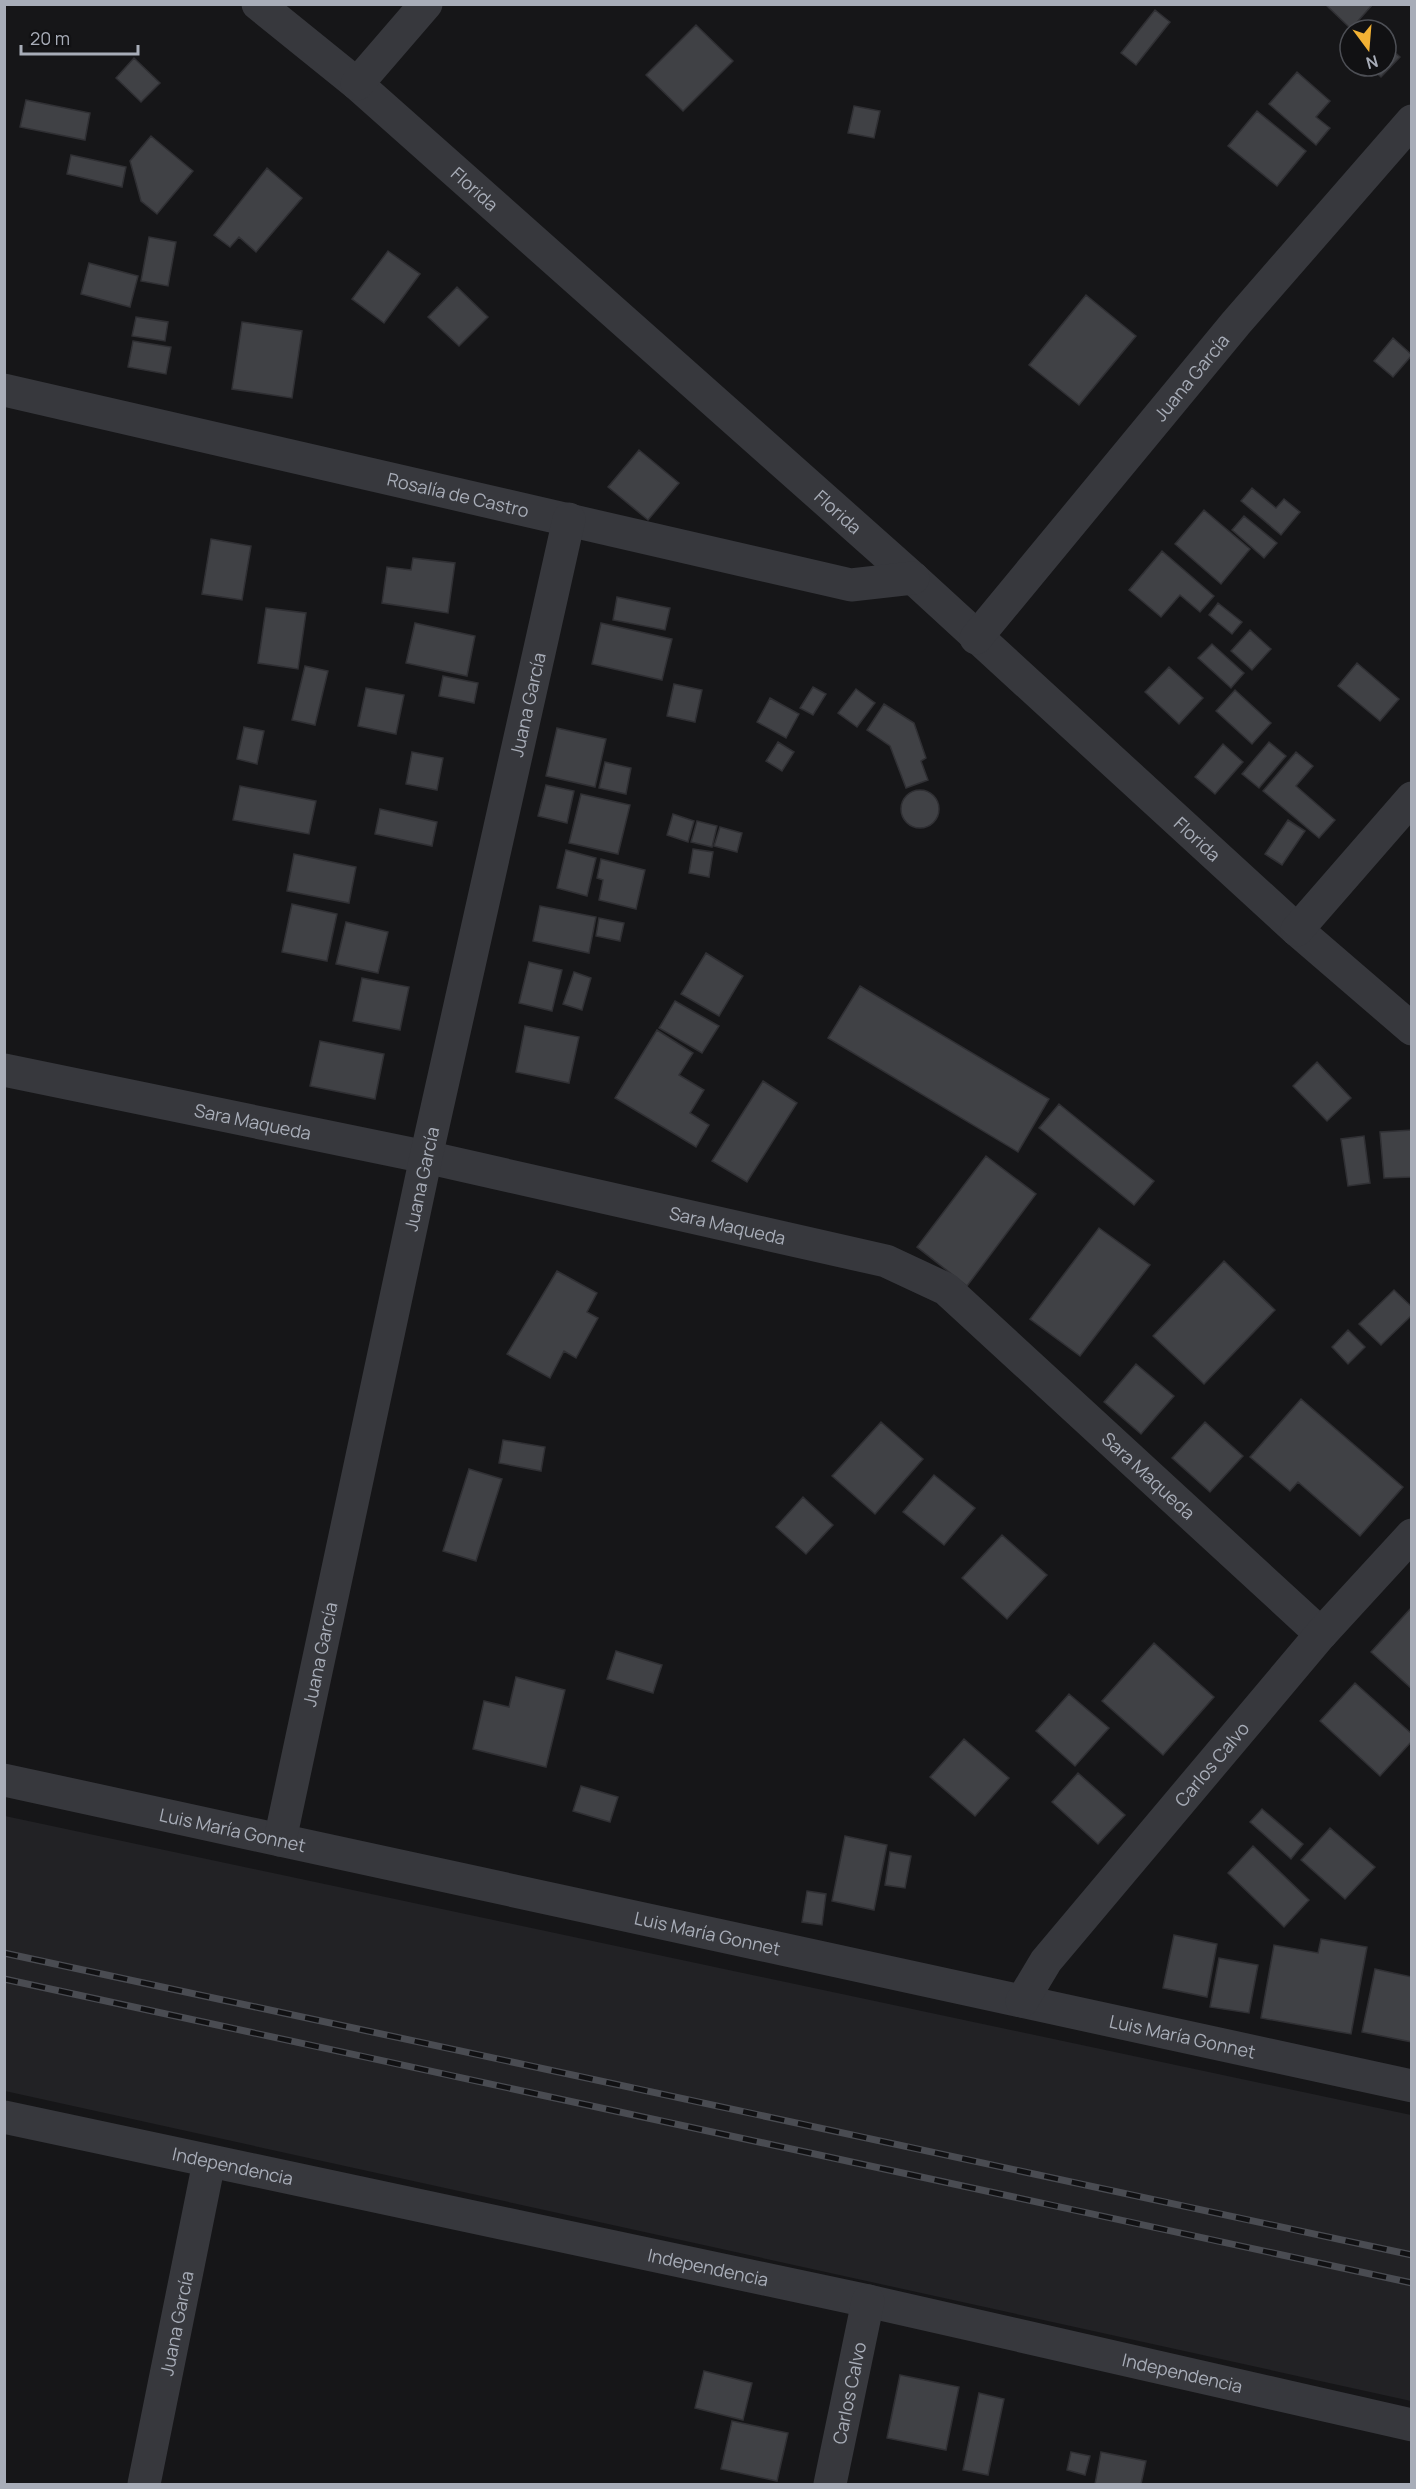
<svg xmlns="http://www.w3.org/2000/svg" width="1416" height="2489" font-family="Manrope,sans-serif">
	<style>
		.built { fill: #222225 }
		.building { fill: #404145; stroke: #303034; stroke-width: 1.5 }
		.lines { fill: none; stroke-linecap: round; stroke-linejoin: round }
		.street { stroke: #37383d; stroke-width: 33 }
		.rail-casing { stroke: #4a4c52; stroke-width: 7 }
		.rail { stroke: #111113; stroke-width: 4.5; stroke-dasharray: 14; stroke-linecap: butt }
		.labels { text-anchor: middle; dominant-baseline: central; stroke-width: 4.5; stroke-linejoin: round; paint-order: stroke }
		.street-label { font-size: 18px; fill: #a8adb8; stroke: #111113 }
	</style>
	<rect width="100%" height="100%" fill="#161618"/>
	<path class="built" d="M 5,1816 L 1411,2115 L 1411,2401 L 5,2091 Z"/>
	<path class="building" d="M 1325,4 L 1373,4 L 1351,29 Z
		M 1155,10 L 1170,22 L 1136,65 L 1121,53 Z
		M 696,25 L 733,61 L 683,111 L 646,75 Z
		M 1386,44 L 1400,57 L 1381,77 L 1369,66 L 1386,66 Z
		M 134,58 L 160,83 L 141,102 L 116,78 Z
		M 1297,72 L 1330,101 L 1316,117 L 1330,128 L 1316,145 L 1269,104 Z
		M 26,100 L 90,113 L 85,140 L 20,127 Z
		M 854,106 L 880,111 L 874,138 L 848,133 Z
		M 1257,111 L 1306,151 L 1277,186 L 1228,146 Z
		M 151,136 L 193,171 L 157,214 L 141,201 L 130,161 Z
		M 71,155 L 126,167 L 122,187 L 67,174 Z
		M 267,168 L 302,198 L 256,252 L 239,237 L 230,247 L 214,235 Z
		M 149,237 L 176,242 L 168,286 L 141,281 Z
		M 388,251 L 420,274 L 384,323 L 352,299 Z
		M 89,263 L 138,276 L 130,307 L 81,294 Z
		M 457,287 L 488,317 L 459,346 L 428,317 Z
		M 1086,295 L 1136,336 L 1079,405 L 1029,365 Z
		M 136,317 L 168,322 L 165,341 L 132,336 Z
		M 242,322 L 302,331 L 292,398 L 232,389 Z
		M 1393,338 L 1412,355 L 1393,377 L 1374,361 Z
		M 133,341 L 171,347 L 166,374 L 128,367 Z
		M 639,450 L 679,483 L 648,520 L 608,487 Z
		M 1252,488 L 1276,508 L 1284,499 L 1300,512 L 1281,535 L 1241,501 Z
		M 1204,510 L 1250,549 L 1221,584 L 1175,544 Z
		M 1244,516 L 1277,543 L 1264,558 L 1232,530 Z
		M 211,539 L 251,546 L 242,600 L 202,594 Z
		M 1162,551 L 1214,596 L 1200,612 L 1180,595 L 1161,617 L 1129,590 Z
		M 413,558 L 455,563 L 448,613 L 382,603 L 387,567 L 411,570 Z
		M 617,597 L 670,608 L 665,630 L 613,620 Z
		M 1218,603 L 1242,622 L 1232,634 L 1209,615 Z
		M 266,608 L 306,613 L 298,669 L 258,663 Z
		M 415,623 L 475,636 L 467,676 L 406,663 Z
		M 601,623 L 672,639 L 662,680 L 592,664 Z
		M 1250,630 L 1271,649 L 1252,670 L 1231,651 Z
		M 1212,644 L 1244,673 L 1231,688 L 1198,658 Z
		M 1357,663 L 1399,699 L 1380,721 L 1338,686 Z
		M 305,666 L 328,671 L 315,725 L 292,720 Z
		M 1169,667 L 1203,698 L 1179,724 L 1145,692 Z
		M 443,676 L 478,683 L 474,703 L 439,696 Z
		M 674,684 L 702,690 L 695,722 L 667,716 Z
		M 813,687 L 826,694 L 813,715 L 800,708 Z
		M 366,688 L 404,695 L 396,734 L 358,726 Z
		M 856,689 L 875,703 L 857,727 L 838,713 Z
		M 1235,690 L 1271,723 L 1252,744 L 1216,711 Z
		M 770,698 L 799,714 L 786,738 L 757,722 Z
		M 884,704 L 914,723 L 926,758 L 921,761 L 928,780 L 906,788 L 890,746 L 867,730 Z
		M 244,727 L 264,731 L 257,764 L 237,759 Z
		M 557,728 L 606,739 L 595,787 L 546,776 Z
		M 778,742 L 794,752 L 782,771 L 766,761 Z
		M 1269,742 L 1286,756 L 1259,788 L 1242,774 Z
		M 1223,744 L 1243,762 L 1215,794 L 1195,777 Z
		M 412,752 L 443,758 L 437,790 L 406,784 Z
		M 1296,752 L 1313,766 L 1296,786 L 1335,820 L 1319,838 L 1263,791 Z
		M 605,762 L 631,768 L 626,794 L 599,788 Z
		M 546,785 L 574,791 L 567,823 L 538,816 Z
		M 240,786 L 316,801 L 309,834 L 233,820 Z
		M901 809a19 19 0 1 1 38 0a19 19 0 1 1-38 0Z
		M 581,794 L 630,805 L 618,854 L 569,843 Z
		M 380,809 L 437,822 L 432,846 L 375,834 Z
		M 673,814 L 694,821 L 688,842 L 667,835 Z
		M 1288,820 L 1305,831 L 1282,865 L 1265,854 Z
		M 697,821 L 717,826 L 712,847 L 691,842 Z
		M 720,827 L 742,833 L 737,852 L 714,846 Z
		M 693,849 L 713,852 L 709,877 L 689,873 Z
		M 566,850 L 596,858 L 587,896 L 557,888 Z
		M 294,854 L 356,867 L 349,903 L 287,891 Z
		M 601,859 L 645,870 L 636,909 L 599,900 L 603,880 L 597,878 Z
		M 292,904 L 337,914 L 327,961 L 282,952 Z
		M 540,906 L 596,917 L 589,953 L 533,941 Z
		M 599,918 L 624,923 L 620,941 L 596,936 Z
		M 346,922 L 388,932 L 378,973 L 336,964 Z
		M 706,953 L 743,976 L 719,1016 L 681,994 Z
		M 529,962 L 562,970 L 552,1011 L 519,1003 Z
		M 574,972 L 591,978 L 582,1010 L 563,1004 Z
		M 362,978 L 409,987 L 400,1030 L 353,1021 Z
		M 860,986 L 1049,1099 L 1018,1152 L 828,1038 Z
		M 675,1001 L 719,1026 L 702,1053 L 659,1028 Z
		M 525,1026 L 579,1037 L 569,1083 L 516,1072 Z
		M 657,1030 L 693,1053 L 679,1075 L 704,1090 L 690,1113 L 709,1125 L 696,1147 L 615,1098 Z
		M 320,1041 L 384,1054 L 375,1099 L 310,1086 Z
		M 1317,1062 L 1351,1098 L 1327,1121 L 1293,1086 Z
		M 763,1081 L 797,1103 L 747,1182 L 712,1161 Z
		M 1059,1104 L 1154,1181 L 1134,1205 L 1039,1128 Z
		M 1412,1130 L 1412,1177 L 1384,1178 L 1380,1132 Z
		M 1364,1136 L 1370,1183 L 1348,1186 L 1341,1139 Z
		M 986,1156 L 1036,1194 L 967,1286 L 917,1247 Z
		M 1099,1228 L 1150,1265 L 1080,1356 L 1030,1319 Z
		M 1224,1261 L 1275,1310 L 1204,1384 L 1153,1336 Z
		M 557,1271 L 597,1293 L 587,1312 L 598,1318 L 576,1358 L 564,1351 L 550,1378 L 507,1354 Z
		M 1394,1290 L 1412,1307 L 1412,1315 L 1381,1345 L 1359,1324 Z
		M 1348,1330 L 1365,1347 L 1348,1364 L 1332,1347 Z
		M 1136,1364 L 1174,1396 L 1141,1434 L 1104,1402 Z
		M 1301,1399 L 1403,1487 L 1360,1536 L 1298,1482 L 1290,1491 L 1250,1457 Z
		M 881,1422 L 923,1459 L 875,1514 L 832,1476 Z
		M 1205,1422 L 1243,1456 L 1210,1492 L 1172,1458 Z
		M 503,1440 L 545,1447 L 541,1471 L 499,1463 Z
		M 469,1469 L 502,1479 L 476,1561 L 443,1551 Z
		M 934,1475 L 975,1508 L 944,1545 L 903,1512 Z
		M 803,1497 L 833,1525 L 806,1554 L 776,1527 Z
		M 1002,1535 L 1047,1575 L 1007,1619 L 962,1578 Z
		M 1412,1607 L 1412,1689 L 1371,1652 Z
		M 1154,1643 L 1214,1697 L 1163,1755 L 1102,1701 Z
		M 616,1651 L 662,1665 L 653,1693 L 607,1679 Z
		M 516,1677 L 565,1690 L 546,1767 L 473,1749 L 484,1701 L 509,1707 Z
		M 1355,1683 L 1412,1734 L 1412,1741 L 1380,1776 L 1320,1721 Z
		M 1069,1694 L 1109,1728 L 1075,1766 L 1036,1731 Z
		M 964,1739 L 1009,1778 L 975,1816 L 930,1777 Z
		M 1078,1773 L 1125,1815 L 1098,1844 L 1052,1802 Z
		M 581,1786 L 618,1797 L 610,1822 L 573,1811 Z
		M 1262,1809 L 1303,1844 L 1291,1859 L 1250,1822 Z
		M 1330,1828 L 1375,1867 L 1345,1899 L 1301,1860 Z
		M 845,1836 L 887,1845 L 874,1910 L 832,1901 Z
		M 1253,1846 L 1309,1900 L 1284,1927 L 1228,1873 Z
		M 890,1852 L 911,1856 L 905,1888 L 885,1885 Z
		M 807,1891 L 826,1894 L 822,1925 L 802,1922 Z
		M 1174,1935 L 1217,1944 L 1207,1997 L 1163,1988 Z
		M 1321,1939 L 1367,1947 L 1351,2034 L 1261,2018 L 1274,1945 L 1318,1953 Z
		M 1219,1958 L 1258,1965 L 1249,2013 L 1210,2007 Z
		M 1375,1969 L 1412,1977 L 1412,2042 L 1362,2032 Z
		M 704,2371 L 752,2383 L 743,2420 L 695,2408 Z
		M 900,2375 L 959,2387 L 946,2450 L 887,2438 Z
		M 979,2393 L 1004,2399 L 988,2475 L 963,2470 Z
		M 732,2421 L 788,2433 L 777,2481 L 721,2469 Z
		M 1071,2452 L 1090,2456 L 1085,2475 L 1067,2470 Z
		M 1101,2452 L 1146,2461 L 1141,2484 L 1095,2484 Z"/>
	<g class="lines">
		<g class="street">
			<path id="s1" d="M 258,4 L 357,84 L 913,578 L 1297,930 L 1412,1029"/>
			<path d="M 357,84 L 426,4"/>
			<path id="s2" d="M 4,390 L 851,585 L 913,578"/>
			<path id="s3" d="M 976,638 L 1236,323 L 1412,121"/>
			<path d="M 1297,930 L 1412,798"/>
			<path id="s4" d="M 4,1070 L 426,1157 L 886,1261 L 946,1289 L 1321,1634"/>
			<path id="s5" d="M 4,1780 L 1412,2086"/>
			<path id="s6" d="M 280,1840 L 426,1157 L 569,519"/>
			<path id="s7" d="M 1022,2001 L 1046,1961 L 1321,1634 L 1412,1535"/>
			<path id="s8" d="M 4,2117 L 868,2301 L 1412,2425"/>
			<path id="s9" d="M 144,2484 L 209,2162"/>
			<path id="s10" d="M 830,2484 L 868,2301"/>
		</g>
		<defs>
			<path id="rail" d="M 4,1953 L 1412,2255
				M 4,1979 L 1412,2283"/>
		</defs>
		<use href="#rail" class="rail-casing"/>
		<use href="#rail" class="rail"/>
	</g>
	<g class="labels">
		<g class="street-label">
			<text stroke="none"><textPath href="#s1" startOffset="285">Florida</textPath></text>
			<text stroke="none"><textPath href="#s3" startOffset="338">Juana García</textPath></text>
			<text stroke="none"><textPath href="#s2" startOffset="466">Rosalía de Castro</textPath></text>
			<text stroke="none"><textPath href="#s1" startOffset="771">Florida</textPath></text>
			<text stroke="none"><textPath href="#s6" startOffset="1162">Juana García</textPath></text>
			<text stroke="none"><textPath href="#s1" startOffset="1257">Florida</textPath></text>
			<text stroke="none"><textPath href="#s4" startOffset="254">Sara Maqueda</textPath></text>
			<text stroke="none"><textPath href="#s6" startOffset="676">Juana García</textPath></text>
			<text stroke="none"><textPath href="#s4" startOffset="740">Sara Maqueda</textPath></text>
			<text stroke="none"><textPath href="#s4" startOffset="1244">Sara Maqueda</textPath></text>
			<text stroke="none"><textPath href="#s6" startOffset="190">Juana García</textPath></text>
			<text stroke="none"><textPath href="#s7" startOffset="304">Carlos Calvo</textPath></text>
			<text stroke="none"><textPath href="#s5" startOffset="234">Luis María Gonnet</textPath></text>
			<text stroke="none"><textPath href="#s5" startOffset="720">Luis María Gonnet</textPath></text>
			<text stroke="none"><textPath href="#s5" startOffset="1206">Luis María Gonnet</textPath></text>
			<text stroke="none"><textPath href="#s8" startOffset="234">Independencia</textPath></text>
			<text stroke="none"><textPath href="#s8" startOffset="720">Independencia</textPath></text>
			<text stroke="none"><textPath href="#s9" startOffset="164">Juana García</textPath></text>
			<text stroke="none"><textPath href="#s8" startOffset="1206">Independencia</textPath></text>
			<text stroke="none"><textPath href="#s10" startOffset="93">Carlos Calvo</textPath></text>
		</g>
	</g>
	<rect width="1416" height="2489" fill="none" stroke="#a8adb8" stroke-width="12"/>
	<g transform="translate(1368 48) rotate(164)"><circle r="28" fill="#111113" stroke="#4d4f55" stroke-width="1.5"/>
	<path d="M0-4.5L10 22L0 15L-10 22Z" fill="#f2b134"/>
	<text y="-9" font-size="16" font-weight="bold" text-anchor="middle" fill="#a8adb8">N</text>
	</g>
	<path d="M21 45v9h117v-9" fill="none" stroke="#a8adb8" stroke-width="3"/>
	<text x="30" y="45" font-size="18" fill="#a8adb8" stroke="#111113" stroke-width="4.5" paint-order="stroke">20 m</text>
</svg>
